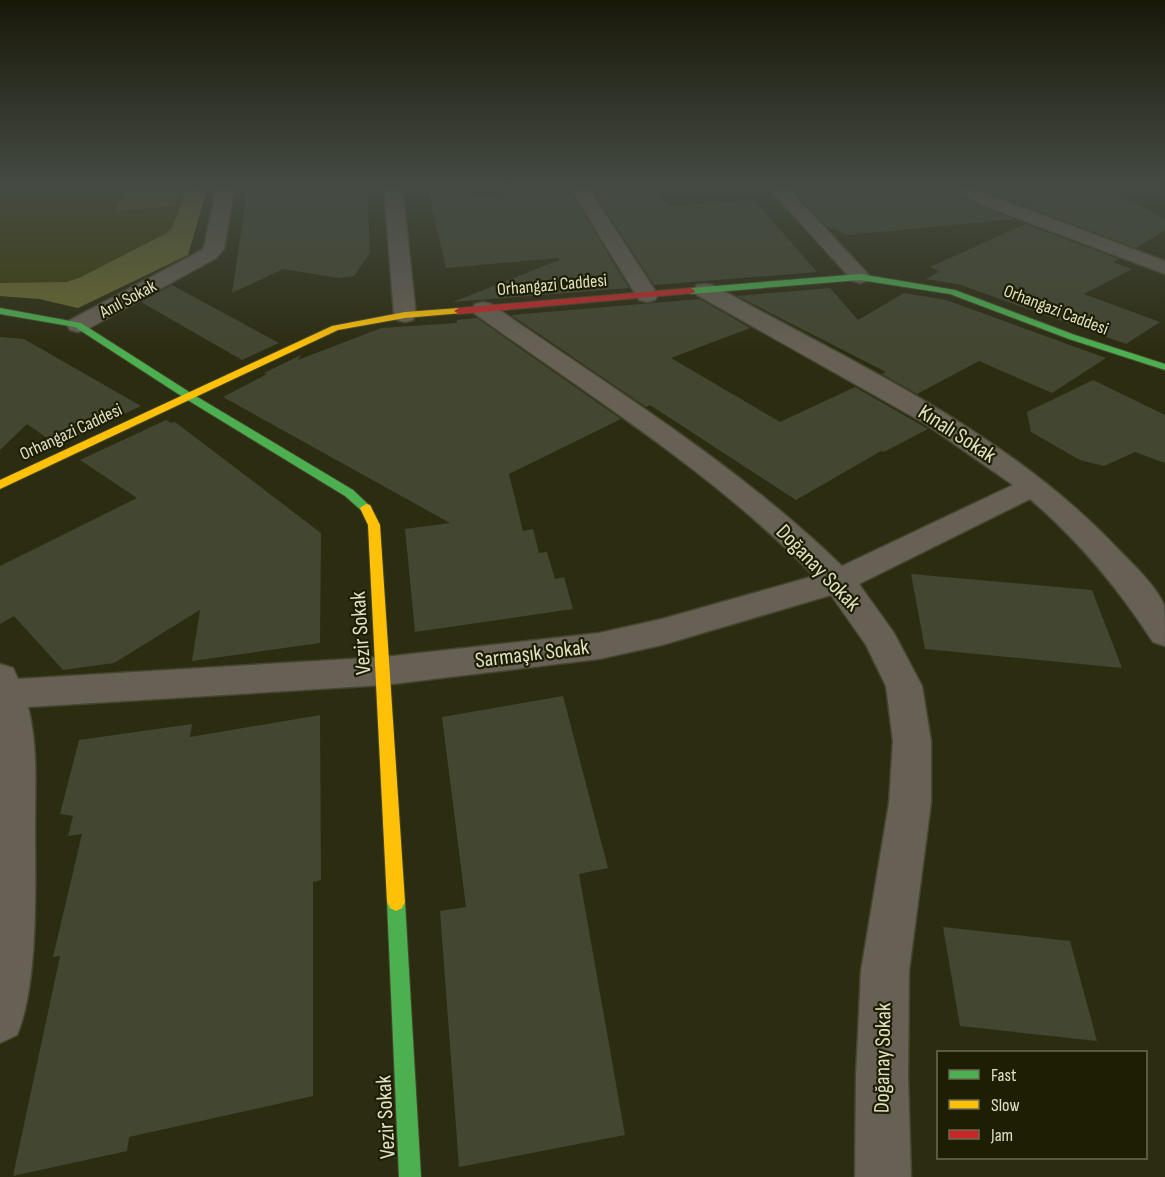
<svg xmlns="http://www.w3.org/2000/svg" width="1165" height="1177" font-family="'Sofia Sans Condensed',sans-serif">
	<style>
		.built { fill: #3d3d06 }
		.green { fill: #56561d }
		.forest { fill: #69692e }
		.building { fill: #434731 }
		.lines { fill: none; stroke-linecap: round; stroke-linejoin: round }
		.street-casing { stroke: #464630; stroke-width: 3 }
		.fast-casing { stroke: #464630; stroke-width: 2 }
		.slow-casing { stroke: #464630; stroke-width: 2 }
		.jam-casing { stroke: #464630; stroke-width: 2 }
		.street { fill: #676055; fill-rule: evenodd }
		.fast { fill: #4caf50; fill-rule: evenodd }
		.slow { fill: #ffc107; fill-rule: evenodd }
		.jam { fill: #c62828; fill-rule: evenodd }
		.labels { text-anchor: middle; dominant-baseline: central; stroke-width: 4.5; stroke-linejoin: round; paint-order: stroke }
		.far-street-label { font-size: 18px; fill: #dfe1c1; stroke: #1e1e05 }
		.street-label { font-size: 22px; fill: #dfe1c1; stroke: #1e1e05 }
	</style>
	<rect width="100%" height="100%" fill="#2c2c11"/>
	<path class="built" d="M 0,186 L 208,186 L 188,255 L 78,308 L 39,299 L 0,296 Z"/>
	<path class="green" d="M 126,186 L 181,186 L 174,206 L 116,211 Z"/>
	<path class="forest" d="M 188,186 L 208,186 L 188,255 L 78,308 L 39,299 L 0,296 L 0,283 L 66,282 L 79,278 L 165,234 L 172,228 Z"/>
	<path class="building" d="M 248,186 L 367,186 L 370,253 L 354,276 L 340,278 L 283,269 L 232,293 Z
		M 427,186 L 468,186 L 473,197 L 559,190 L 561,194 L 571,193 L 629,288 L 453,302 L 559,260 L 559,258 L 446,268 Z
		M 654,186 L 668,206 L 754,200 L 817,272 L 654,285 L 593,191 Z
		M 789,186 L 950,186 L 976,205 L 1014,219 L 848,235 L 826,226 Z
		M 978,186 L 1111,186 L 1111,189 L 1165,220 L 1165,230 L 1136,248 L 990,193 Z
		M 1025,224 L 1119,259 L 1113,262 L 1132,269 L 1084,294 L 1160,322 L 1126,344 L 961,285 L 926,279 L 940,271 L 930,267 Z
		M 172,285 L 279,343 L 242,360 L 141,302 Z
		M 830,288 L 858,320 L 904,293 L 946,300 L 1106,358 L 1052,393 L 979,361 L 917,394 L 882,374 L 886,372 L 737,296 Z
		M 700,299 L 750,328 L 671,358 L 780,422 L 855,387 L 928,429 L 884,452 L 881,451 L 796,500 L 650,405 L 646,407 L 511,315 Z
		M 477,318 L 621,419 L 509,474 L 523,531 L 533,529 L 539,553 L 547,552 L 555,579 L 564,577 L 573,609 L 415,632 L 405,529 L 450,523 L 223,397 L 267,374 L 264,373 L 301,355 L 298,360 L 381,328 L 457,323 L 457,320 Z
		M 0,337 L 24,339 L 141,406 L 57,445 L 27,424 L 0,450 Z
		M 1093,380 L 1165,415 L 1165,463 L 1135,452 L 1104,466 L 1080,460 L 1031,432 L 1027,412 Z
		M 166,420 L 171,423 L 175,422 L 321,533 L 320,643 L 192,661 L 200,610 L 114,663 L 63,670 L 14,616 L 0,624 L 0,566 L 137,498 L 80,460 Z
		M 911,574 L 1092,590 L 1122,668 L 925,649 Z
		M 563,696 L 608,868 L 579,874 L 625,1135 L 459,1167 L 440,911 L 466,907 L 442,717 Z
		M 320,715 L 321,880 L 313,882 L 313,1096 L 129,1137 L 127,1151 L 13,1176 L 60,956 L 53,957 L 82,834 L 68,836 L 73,816 L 60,814 L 79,740 L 192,724 L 190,737 Z
		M 943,927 L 1070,941 L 1097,1041 L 960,1026 Z"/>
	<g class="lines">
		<defs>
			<path id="street" d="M 217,186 L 235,186 L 224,249 L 216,258 L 86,330 L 78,332 L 70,330 L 67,325 L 70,320 L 202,250 L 204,247 Z
				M 384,186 L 402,186 L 416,315 L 413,320 L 405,322 L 397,320 L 394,315 Z
				M 569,186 L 587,186 L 658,295 L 655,300 L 647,302 L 639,300 Z
				M 767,186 L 786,186 L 867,273 L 871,277 L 867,281 L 860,283 L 853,281 Z
				M 952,186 L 974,186 L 989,195 L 1165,261 L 1165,274 L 977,203 Z
				M 705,284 L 713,285 C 853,363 1007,431 1118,549 C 1132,563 1157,587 1164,605 C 1165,615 1165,634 1165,646 L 1153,642 C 1118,588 1079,541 1030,499 L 859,584 L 894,633 L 922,686 L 931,741 L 931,803 L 909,971 L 908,1076 L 911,1177 L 855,1177 L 856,1076 L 861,971 L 889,803 L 893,741 L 886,686 L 866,645 L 831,595 L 662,645 L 599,659 L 384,685 L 28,707 C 38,745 35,786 35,826 C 35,884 39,983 17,1035 L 0,1043 L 0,664 L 13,668 L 18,679 L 384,657 L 599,633 L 662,619 L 814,576 C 715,474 590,396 475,314 L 472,309 L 475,304 L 483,302 L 491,304 C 610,387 737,464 842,566 L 1013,485 L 924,423 L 697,295 L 694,290 L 697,285 Z"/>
			<path id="fast" d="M 860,274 L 955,290 L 1075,335 L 1165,364 L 1165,370 L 1069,339 L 950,294 L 860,280 L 691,294 L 687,291 L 691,288 Z
				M 0,308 L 81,323 L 194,395 L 353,490 L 372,508 L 366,512 L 362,511 L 345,496 L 186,399 L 75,327 L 0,314 Z
				M 396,893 L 402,896 L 405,902 L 421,1177 L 399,1177 L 387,902 L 390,896 Z"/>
			<path id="slow" d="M 459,308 L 462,309 L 462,313 L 405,318 L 338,330 L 0,489 L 0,480 L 332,326 L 405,312 Z
				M 366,504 L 370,505 L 380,525 L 405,902 L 402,908 L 396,911 L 390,908 L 387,902 L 368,525 L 360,508 Z"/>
			<path id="jam" d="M 691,288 L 695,291 L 694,293 L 459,314 L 454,311 L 459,308 Z"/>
		</defs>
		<use href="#street" class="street-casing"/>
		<use href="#fast" class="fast-casing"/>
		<use href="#slow" class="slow-casing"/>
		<use href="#jam" class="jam-casing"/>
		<use href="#street" class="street"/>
		<use href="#fast" class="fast"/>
		<use href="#slow" class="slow"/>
		<use href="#jam" class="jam"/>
	</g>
	<linearGradient id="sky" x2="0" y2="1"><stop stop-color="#181809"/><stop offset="0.53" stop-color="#454b43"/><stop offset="1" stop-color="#454b43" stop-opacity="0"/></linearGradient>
	<rect width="1165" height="351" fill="url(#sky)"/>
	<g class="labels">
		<g class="far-street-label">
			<text transform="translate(552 285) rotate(-5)">Orhangazi Caddesi</text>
			<text transform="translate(128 299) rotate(-28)">Anıl Sokak</text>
			<text transform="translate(1056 310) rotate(21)">Orhangazi Caddesi</text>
			<text transform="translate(71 432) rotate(-25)">Orhangazi Caddesi</text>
		</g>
		<g class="street-label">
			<text transform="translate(957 434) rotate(33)">Kınalı Sokak</text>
			<text transform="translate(818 568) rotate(46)">Doğanay Sokak</text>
			<text transform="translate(361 633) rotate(-94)">Vezir Sokak</text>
			<text transform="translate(532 654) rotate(-7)">Sarmaşık Sokak</text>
			<text transform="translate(883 1058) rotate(-89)">Doğanay Sokak</text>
			<text transform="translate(386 1117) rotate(-93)">Vezir Sokak</text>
		</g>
	</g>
	<rect x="937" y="1051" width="210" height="108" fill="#1e1e05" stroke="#6b6c50" stroke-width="1.5"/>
	<rect x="949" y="1070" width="30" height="9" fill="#4caf50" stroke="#6b6c50" stroke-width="1.5"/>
	<text x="991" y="1081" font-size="18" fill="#dfe1c1">Fast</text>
	<rect x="949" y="1100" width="30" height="9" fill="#ffc107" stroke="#6b6c50" stroke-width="1.5"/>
	<text x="991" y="1111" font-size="18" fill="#dfe1c1">Slow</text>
	<rect x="949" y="1130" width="30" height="9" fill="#c62828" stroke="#6b6c50" stroke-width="1.5"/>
	<text x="991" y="1141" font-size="18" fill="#dfe1c1">Jam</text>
</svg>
